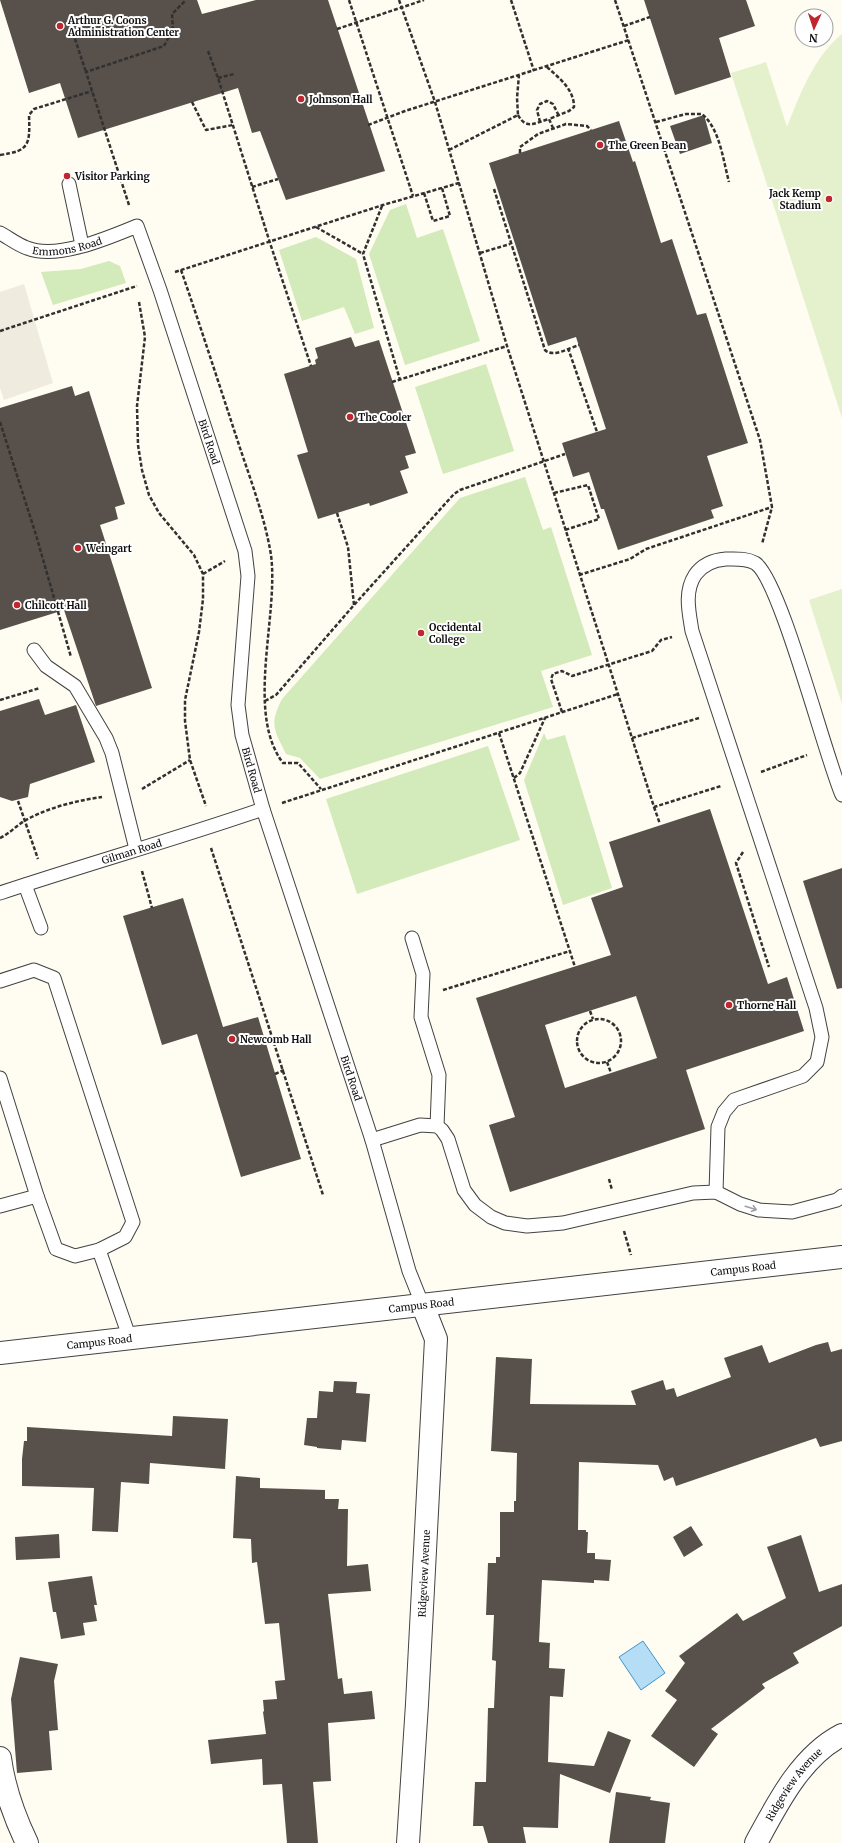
<svg xmlns="http://www.w3.org/2000/svg" width="842" height="1843" font-family="Merriweather,serif">
	<style>
		.green { fill: #d3eaba }
		.pitch { fill: #e4f1cc }
		.plaza { fill: #efebdf }
		.water { fill: #b5def6; stroke: #3c94cd }
		.building { fill: #58504b; fill-rule: evenodd }
		.lines { fill: none; stroke-linecap: round; stroke-linejoin: round }
		.lane-casing { stroke: #424242; stroke-width: 15 }
		.street-casing { stroke: #424242; stroke-width: 24 }
		.path { stroke: #313131; stroke-width: 2.5; stroke-dasharray: 4 2; stroke-linecap: butt }
		.lane { stroke: #fff; stroke-width: 13 }
		.street { stroke: #fff; stroke-width: 22 }
		.oneway { stroke: #9f9f9f }
		.poi-dot { fill: #bf262e; stroke: #fff; stroke-width: 1.5 }
		.labels { text-anchor: middle; dominant-baseline: central; stroke-width: 4; stroke-linejoin: round; paint-order: stroke }
		.poi-label { font-size: 10px; font-weight: bold; fill: #0f0f0f; stroke: #fff; text-anchor: start }
		.street-label { font-size: 10px; fill: #0f0f0f; stroke: #fff }
	</style>
	<rect width="100%" height="100%" fill="#fffcf1"/>
	<path class="green" d="M 406,204 L 417,238 L 443,229 L 480,341 L 405,365 L 369,254 L 390,210 Z
		M 316,237 L 356,259 L 374,328 L 355,334 L 344,307 L 302,321 L 279,250 Z
		M 109,261 L 120,266 L 126,283 L 53,305 L 41,272 L 81,269 Z
		M 486,364 L 514,451 L 443,474 L 415,387 Z
		M 525,477 L 543,530 L 551,527 L 592,655 L 541,671 L 553,707 L 320,779 L 300,758 L 286,754 C 274,730 269,724 282,699 L 460,498 Z
		M 544,733 L 547,740 L 565,735 L 612,888 L 563,905 L 524,780 Z
		M 488,746 L 520,840 L 357,894 L 326,799 Z"/>
	<path class="pitch" d="M 842,34 L 842,418 L 731,73 L 766,62 L 787,127 C 800,94 814,57 842,34 Z
		M 842,589 L 842,704 L 809,600 Z"/>
	<path class="plaza" d="M 24,284 L 53,383 L 4,400 L 0,388 L 0,292 Z"/>
	<path class="water" d="M 643,1641 L 665,1673 L 641,1690 L 619,1657 Z"/>
	<path class="building" d="M 0,0 L 197,0 L 202,14 L 256,0 L 328,0 L 385,171 L 286,200 L 260,131 L 252,133 L 238,88 L 78,138 L 60,83 L 29,93 Z
		M 644,0 L 746,0 L 755,26 L 719,38 L 731,77 L 675,95 Z
		M 704,115 L 712,143 L 680,154 L 670,126 Z
		M 619,121 L 633,162 L 635,161 L 661,243 L 672,239 L 697,315 L 706,313 L 748,443 L 707,456 L 723,506 L 711,510 L 714,518 L 618,550 L 604,509 L 601,509 L 589,472 L 573,477 L 562,443 L 606,429 L 576,337 L 548,346 L 489,163 Z
		M 351,337 L 355,347 L 379,340 L 416,453 L 405,456 L 409,468 L 400,471 L 408,493 L 370,506 L 369,503 L 318,519 L 297,455 L 308,452 L 284,374 L 316,364 L 315,360 L 318,358 L 315,348 Z
		M 72,386 L 75,396 L 89,391 L 125,504 L 115,507 L 118,519 L 100,525 L 152,688 L 96,706 L 64,610 L 0,630 L 0,408 Z
		M 39,699 L 45,715 L 76,705 L 95,762 L 30,784 L 28,797 L 12,801 L 0,797 L 0,711 Z
		M 710,809 L 768,984 L 787,977 L 804,1031 L 686,1070 L 705,1129 L 510,1192 L 489,1125 L 515,1117 L 476,998 L 611,955 L 591,898 L 623,887 L 609,842 ZM 636,996 L 657,1058 L 565,1088 L 545,1025 Z
		M 842,868 L 842,988 L 837,989 L 803,881 Z
		M 183,898 L 223,1027 L 258,1017 L 301,1159 L 241,1177 L 197,1034 L 162,1045 L 123,916 Z
		M 828,1342 L 831,1352 L 842,1349 L 842,1441 L 820,1447 L 816,1438 L 676,1486 L 673,1477 L 664,1481 L 658,1465 L 579,1462 L 578,1530 L 586,1530 L 586,1532 L 588,1532 L 587,1553 L 595,1553 L 595,1559 L 611,1560 L 609,1581 L 594,1580 L 594,1583 L 542,1580 L 539,1642 L 550,1643 L 549,1668 L 565,1669 L 563,1697 L 550,1696 L 548,1762 L 594,1766 L 608,1731 L 631,1740 L 610,1793 L 560,1774 L 558,1828 L 523,1827 L 526,1843 L 488,1843 L 483,1826 L 473,1826 L 475,1782 L 486,1782 L 488,1708 L 494,1708 L 496,1661 L 492,1660 L 494,1615 L 486,1615 L 488,1563 L 496,1563 L 496,1557 L 500,1557 L 500,1512 L 514,1512 L 514,1501 L 516,1501 L 517,1453 L 491,1451 L 496,1357 L 532,1359 L 530,1404 L 636,1405 L 631,1391 L 663,1380 L 666,1390 L 674,1388 L 677,1397 L 731,1377 L 724,1358 L 762,1345 L 769,1363 L 816,1345 Z
		M 334,1381 L 357,1382 L 356,1393 L 370,1394 L 366,1442 L 342,1440 L 341,1450 L 317,1448 L 317,1447 L 304,1445 L 307,1418 L 317,1418 L 319,1391 L 333,1392 Z
		M 173,1416 L 228,1419 L 225,1469 L 150,1463 L 149,1484 L 121,1482 L 118,1532 L 92,1531 L 94,1488 L 22,1486 L 22,1459 L 24,1441 L 27,1441 L 27,1427 L 172,1436 Z
		M 236,1476 L 260,1478 L 260,1488 L 325,1490 L 325,1499 L 339,1499 L 338,1509 L 348,1509 L 347,1566 L 368,1564 L 371,1591 L 328,1594 L 338,1679 L 342,1678 L 344,1694 L 372,1691 L 375,1719 L 328,1723 L 331,1781 L 313,1782 L 318,1843 L 287,1843 L 282,1784 L 263,1785 L 262,1759 L 211,1764 L 208,1740 L 266,1734 L 263,1712 L 264,1711 L 263,1700 L 277,1699 L 275,1681 L 285,1680 L 279,1623 L 265,1624 L 257,1562 L 252,1563 L 251,1539 L 233,1538 Z
		M 691,1526 L 703,1545 L 684,1557 L 673,1537 Z
		M 59,1534 L 60,1558 L 16,1560 L 15,1537 Z
		M 801,1535 L 819,1592 L 842,1584 L 842,1626 L 793,1653 L 799,1663 L 762,1684 L 765,1688 L 711,1729 L 718,1734 L 694,1767 L 651,1736 L 677,1700 L 665,1691 L 685,1663 L 679,1656 L 737,1613 L 743,1621 L 786,1598 L 767,1547 Z
		M 92,1576 L 97,1605 L 94,1605 L 97,1621 L 83,1623 L 85,1635 L 61,1639 L 56,1612 L 53,1612 L 48,1582 Z
		M 20,1657 L 58,1664 L 54,1681 L 58,1730 L 49,1731 L 52,1770 L 17,1773 L 11,1699 Z
		M 616,1792 L 651,1797 L 650,1800 L 670,1803 L 665,1843 L 609,1843 Z"/>
	<g class="lines">
		<defs>
			<g id="lane">
				<path d="M 69,184 L 82,245"/>
				<path id="s1" d="M 0,233 C 9,238 18,245 27,248 C 57,260 108,238 137,226 L 160,290 L 245,551 L 248,576 L 238,705 L 242,735 L 263,809 L 372,1140 L 409,1271 L 423,1306"/>
				<path d="M 34,650 L 46,666 L 75,686 L 106,738 L 112,753 L 136,849"/>
				<path d="M 25,885 L 41,928"/>
				<path id="s2" d="M 0,893 C 87,864 176,839 263,809"/>
				<path d="M 412,938 L 423,974 L 421,1017 L 439,1075 L 437,1126"/>
				<path d="M 0,981 L 34,970 L 54,978 L 133,1222 L 125,1237 L 99,1250 L 75,1256 L 56,1249 L 37,1196 L 0,1078"/>
				<path d="M 372,1140 L 420,1125 L 437,1126 L 442,1130 L 448,1139 L 464,1190 L 475,1205 L 491,1217 L 505,1223 L 527,1226 L 563,1223 L 693,1193 L 716,1192 L 740,1204 L 759,1210 L 792,1212 L 837,1200 L 842,1196"/>
				<path d="M 716,1192 L 718,1127 L 724,1112 L 734,1100 L 803,1076 L 817,1062 L 822,1037 L 816,1008 L 692,631 C 689,612 684,592 695,575 C 702,565 713,560 726,559 C 736,559 746,558 755,563 C 780,578 825,756 842,795"/>
				<path d="M 0,1206 L 37,1196"/>
				<path d="M 99,1250 L 130,1339"/>
			</g>
			<g id="street">
				<path id="s3" d="M 0,1353 L 842,1257"/>
				<path d="M 0,1758 C 4,1788 14,1816 27,1843"/>
				<path id="s4" d="M 408,1843 L 417,1704 L 436,1339 L 423,1306"/>
				<path id="s5" d="M 756,1843 C 777,1804 801,1756 842,1735"/>
			</g>
		</defs>
		<use href="#lane" class="lane-casing"/>
		<use href="#street" class="street-casing"/>
		<path class="path" d="M 349,0 L 413,196
			M 399,0 L 435,102 L 507,346 L 654,807 L 721,786
			M 511,0 L 534,71
			M 615,0 L 760,440 L 772,507 L 762,544
			M 624,26 L 650,17
			M 337,29 L 424,0
			M 73,33 L 86,72
			M 208,51 L 218,78 L 270,243 L 311,366
			M 547,67 C 559,78 574,89 574,107 L 569,111 L 549,119 L 553,128
			M 218,78 L 234,74
			M 192,102 L 206,130 L 233,125
			M 518,115 C 526,130 535,123 549,119
			M 540,122 L 537,110 L 540,104 L 547,101 L 553,104 L 559,116
			M 656,122 L 686,114 L 702,114 C 720,129 723,160 729,182
			M 368,125 L 405,111 L 629,40
			M 449,150 L 518,115 L 517,98 L 519,75
			M 520,153 L 520,147 L 538,134 L 566,124 L 587,126 L 591,130
			M 0,155 C 30,151 30,144 29,115 L 34,109 L 92,91
			M 252,187 L 278,179
			M 494,189 L 545,350 C 553,358 569,348 579,345
			M 424,193 L 433,221 L 450,216 L 442,188
			M 129,205 L 86,72 L 164,46 L 173,29 L 172,14 L 186,0
			M 382,206 L 363,254 L 400,380
			M 316,227 L 363,254
			M 480,253 L 510,244
			M 181,270 C 201,328 220,387 239,445 C 251,481 265,518 271,555 C 279,616 245,713 283,763 L 298,763 L 321,789
			M 175,272 L 383,205 L 459,183
			M 139,302 L 145,337 L 137,406 L 138,445 L 142,470 L 149,495 L 159,513 L 194,555 L 203,574 L 203,599 L 199,632 L 185,700 L 185,721 L 190,760 L 206,806
			M 0,331 L 137,286
			M 568,348 L 597,432
			M 392,382 L 507,346
			M 0,422 L 36,535 L 71,657
			M 554,493 L 588,485 L 599,519 L 565,530
			M 337,513 L 348,547 L 354,605
			M 203,574 L 225,561
			M 579,575 L 630,559 L 646,549 L 772,507
			M 0,700 L 40,688
			M 265,701 L 276,695 L 354,605 L 454,494 L 460,490 L 565,454
			M 562,712 L 551,679 L 553,674 L 562,671 L 572,676 L 652,651 L 661,640 L 672,637
			M 499,733 L 575,967
			M 632,738 L 699,718
			M 761,772 L 807,755
			M 514,778 L 520,773 L 545,718
			M 142,789 L 190,760
			M 18,801 L 38,859
			M 282,803 L 618,694
			M 654,807 L 660,824
			M 0,838 C 9,834 17,825 26,820 C 50,807 75,801 102,797
			M 211,848 L 323,1195
			M 743,852 L 736,863 L 769,967
			M 142,871 L 152,908
			M 443,990 L 570,951
			M 590,1011 L 593,1019
			M577 1041a22 22 0 1 1 44 0a22 22 0 1 1-44 0Z
			M 607,1062 L 611,1073
			M 275,1074 L 284,1070
			M 609,1179 L 612,1190
			M 624,1231 L 631,1255"/>
		<use href="#lane" class="lane"/>
		<use href="#street" class="street"/>
	</g>
	<defs><path id="oneway-shaft" d="M-6 0H5M1.5-3L5.5 0L1.5 3" fill="none" stroke-width="1.6" stroke-linecap="round" stroke-linejoin="round"/></defs>
	<use class="oneway" href="#oneway-shaft" transform="translate(751 1208) rotate(18)"/>
	<g class="poi-dot">
		<circle cx="60" cy="26" r="4"/>
		<circle cx="301" cy="99" r="4"/>
		<circle cx="600" cy="145" r="4"/>
		<circle cx="67" cy="176" r="4"/>
		<circle cx="829" cy="199" r="4"/>
		<circle cx="350" cy="417" r="4"/>
		<circle cx="78" cy="548" r="4"/>
		<circle cx="17" cy="605" r="4"/>
		<circle cx="421" cy="633" r="4"/>
		<circle cx="729" cy="1005" r="4"/>
		<circle cx="232" cy="1039" r="4"/>
	</g>
	<g class="labels">
		<g class="poi-label">
			<text x="68" y="20">Arthur G. Coons<tspan x="68" dy="12">Administration Center</tspan></text>
			<text x="309" y="99">Johnson Hall</text>
			<text x="608" y="145">The Green Bean</text>
			<text x="75" y="176">Visitor Parking</text>
			<text x="821" y="193" text-anchor="end">Jack Kemp<tspan x="821" dy="12">Stadium</tspan></text>
			<text x="358" y="417">The Cooler</text>
			<text x="86" y="548">Weingart</text>
			<text x="25" y="605">Chilcott Hall</text>
			<text x="429" y="627">Occidental<tspan x="429" dy="12">College</tspan></text>
			<text x="737" y="1005">Thorne Hall</text>
			<text x="240" y="1039">Newcomb Hall</text>
		</g>
		<g class="street-label">
			<text stroke="none"><textPath href="#s1" startOffset="72">Emmons Road</textPath></text>
			<text stroke="none"><textPath href="#s1" startOffset="373">Bird Road</textPath></text>
			<text stroke="none"><textPath href="#s1" startOffset="709">Bird Road</textPath></text>
			<text stroke="none"><textPath href="#s2" startOffset="138">Gilman Road</textPath></text>
			<text stroke="none"><textPath href="#s1" startOffset="1033">Bird Road</textPath></text>
			<text stroke="none"><textPath href="#s3" startOffset="748">Campus Road</textPath></text>
			<text stroke="none"><textPath href="#s3" startOffset="424">Campus Road</textPath></text>
			<text stroke="none"><textPath href="#s3" startOffset="100">Campus Road</textPath></text>
			<text stroke="none"><textPath href="#s4" startOffset="270">Ridgeview Avenue</textPath></text>
			<text stroke="none"><textPath href="#s5" startOffset="70">Ridgeview Avenue</textPath></text>
		</g>
	</g>
	<g transform="translate(814 28) rotate(183)"><circle r="19" fill="#ffffff" stroke="#9f9f9f"/>
	<path d="M0-3L7 15L0 10L-7 15Z" fill="#bf262e"/>
	<text y="-6" font-size="11" font-weight="bold" text-anchor="middle" fill="#0f0f0f">N</text>
	</g>
</svg>
